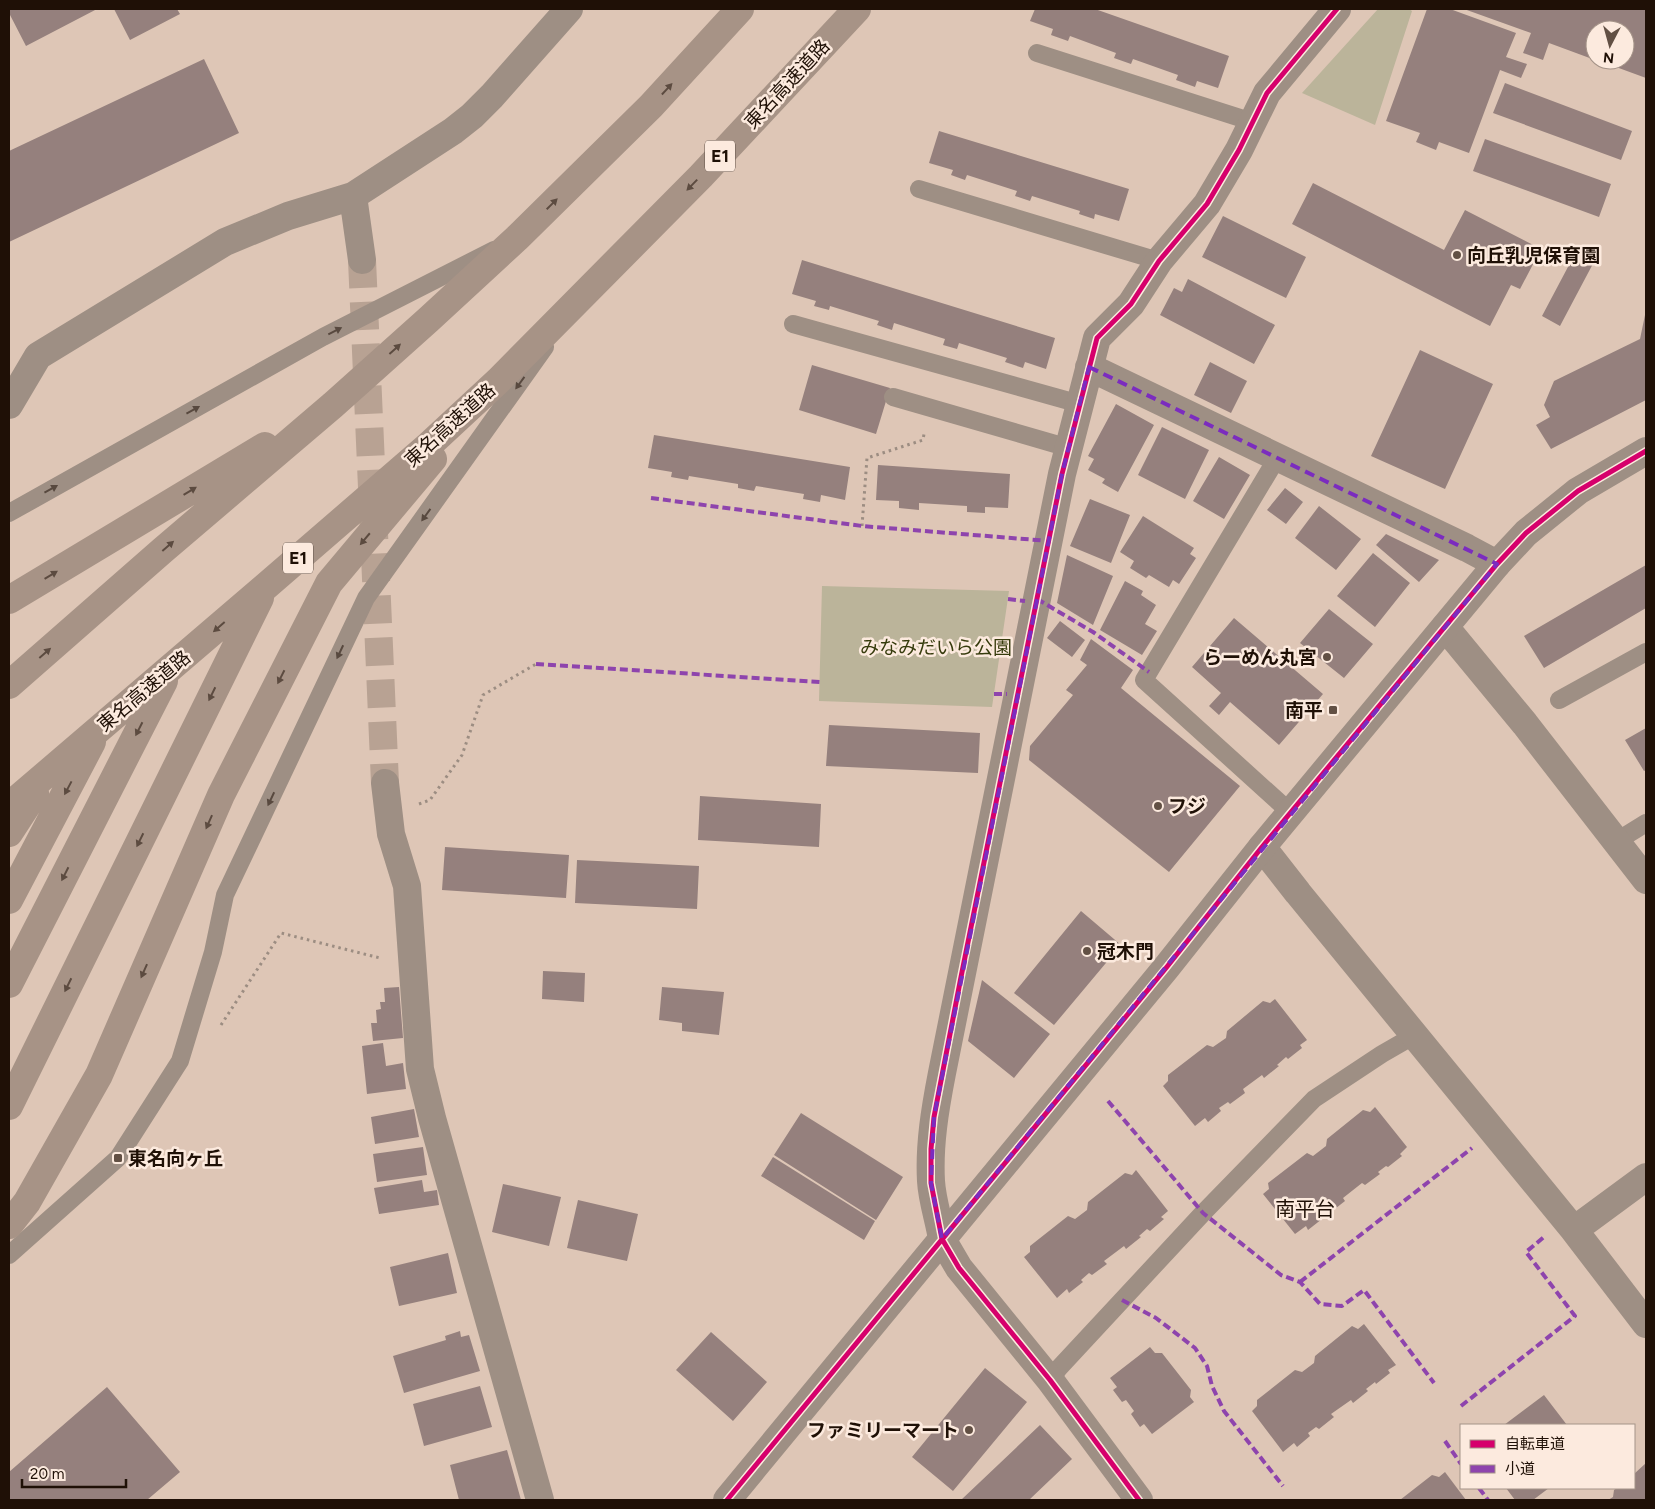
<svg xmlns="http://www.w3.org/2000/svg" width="1655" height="1509" font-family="Figtree,'Noto Sans JP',sans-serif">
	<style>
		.green { fill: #bbb49a }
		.building { fill: #95807d }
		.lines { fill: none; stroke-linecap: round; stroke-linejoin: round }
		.minor-tunnel { stroke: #b8a293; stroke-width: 28; stroke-dasharray: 28 14; stroke-linecap: butt }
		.path { stroke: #9c8d82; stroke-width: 3; stroke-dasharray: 2.5 4; stroke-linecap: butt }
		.service { stroke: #9e8f84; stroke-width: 18 }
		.minor { stroke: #9e8f84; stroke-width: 28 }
		.tertiary { stroke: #9e8f84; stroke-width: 28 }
		.motorway { stroke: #a79386; stroke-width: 28 }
		.quiet { stroke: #8e44ad; stroke-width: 4; stroke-dasharray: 8 4; stroke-linecap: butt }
		.cycleway-casing { stroke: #fceade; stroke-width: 8 }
		.cycleway { stroke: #d6006c; stroke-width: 5 }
		.oneway { fill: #5c4b40 }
		.oneway2 { fill: #58493f }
		.marked { fill: none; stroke: #7b2cbf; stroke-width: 4; stroke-dasharray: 10 6; stroke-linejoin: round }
		.poi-dot { fill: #625044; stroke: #fceade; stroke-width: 2 }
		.labels { text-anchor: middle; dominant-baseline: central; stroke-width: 5; stroke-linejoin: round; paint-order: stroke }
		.shield { fill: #fceade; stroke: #615147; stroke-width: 1 }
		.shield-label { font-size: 18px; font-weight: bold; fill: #1f1006 }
		.street-label { font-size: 19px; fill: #1f1006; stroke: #fceade }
		.poi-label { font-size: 19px; font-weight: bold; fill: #1f1006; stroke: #fceade; text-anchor: start }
		.park-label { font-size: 19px; fill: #363b0c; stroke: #fceade }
		.neighbourhood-label { font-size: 20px; fill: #1f1006; stroke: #fceade }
	</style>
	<rect width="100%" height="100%" fill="#dec6b6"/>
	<path class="green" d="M 1378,9 L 1409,9 L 1412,11 L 1375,125 L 1302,93 Z
		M 822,586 L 1009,591 L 992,707 L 819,701 Z"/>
	<path class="building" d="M 9,9 L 97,9 L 26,46 L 9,13 Z
		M 114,9 L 177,9 L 180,14 L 130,40 Z
		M 1035,9 L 1095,9 L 1229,56 L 1218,88 L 1197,81 L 1195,87 L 1176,80 L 1178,75 L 1133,59 L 1131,64 L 1114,58 L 1116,53 L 1070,36 L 1068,41 L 1051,35 L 1053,29 L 1030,21 Z
		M 1427,9 L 1450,9 L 1516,33 L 1506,57 L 1527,64 L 1521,78 L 1500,70 L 1469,153 L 1439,142 L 1436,150 L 1416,142 L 1420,133 L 1386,121 Z
		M 1464,9 L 1646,9 L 1646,78 L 1597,60 L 1625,60 L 1625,30 L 1595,30 L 1595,60 L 1549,43 L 1543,60 L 1523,53 L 1531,33 Z
		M 204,59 L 239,133 L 9,242 L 9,151 Z
		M 1505,83 L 1632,131 L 1621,160 L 1493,113 Z
		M 939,131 L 1129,189 L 1119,221 L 1095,214 L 1094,219 L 1079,214 L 1080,211 L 1032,196 L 1030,201 L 1015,196 L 1017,191 L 967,175 L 965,180 L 951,175 L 953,170 L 929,163 Z
		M 1485,139 L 1611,184 L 1599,217 L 1473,171 Z
		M 1313,183 L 1444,250 L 1465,210 L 1541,249 L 1520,289 L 1511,285 L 1490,326 L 1292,224 Z
		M 1223,216 L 1306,257 L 1286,298 L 1202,257 Z
		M 1578,248 L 1596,258 L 1560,326 L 1542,316 Z
		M 802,260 L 1055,338 L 1046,369 L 1025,362 L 1023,368 L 1005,362 L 1007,358 L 959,343 L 957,349 L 943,345 L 945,339 L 894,323 L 892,330 L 877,325 L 879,321 L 830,306 L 829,310 L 814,306 L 816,301 L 792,294 Z
		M 1188,279 L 1275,325 L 1254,364 L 1160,315 L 1174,288 L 1182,292 Z
		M 1645,315 L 1646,400 L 1551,449 L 1536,425 L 1550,417 L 1544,405 L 1554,381 L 1640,339 Z
		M 1420,350 L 1493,384 L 1445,489 L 1371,456 Z
		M 1210,362 L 1247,381 L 1231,413 L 1194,395 Z
		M 812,365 L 890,388 L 876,434 L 799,410 Z
		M 1116,404 L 1154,425 L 1118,492 L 1102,483 L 1105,479 L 1088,470 L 1094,459 L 1088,456 Z
		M 1162,427 L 1209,450 L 1185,499 L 1138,475 Z
		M 654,435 L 850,467 L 845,500 L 821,495 L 820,502 L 803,499 L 804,494 L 756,486 L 754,491 L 738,488 L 738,484 L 689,476 L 688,480 L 671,477 L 672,472 L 648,468 Z
		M 1219,457 L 1250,475 L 1224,519 L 1193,501 Z
		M 878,465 L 1010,474 L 1008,508 L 985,507 L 985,513 L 967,512 L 967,506 L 919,503 L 919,510 L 899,508 L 899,501 L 876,500 Z
		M 1285,488 L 1303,502 L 1286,524 L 1267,510 Z
		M 1090,499 L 1130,515 L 1111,563 L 1070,546 Z
		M 1319,506 L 1361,539 L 1336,570 L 1295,538 Z
		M 1143,516 L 1194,548 L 1190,554 L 1196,558 L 1179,584 L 1173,580 L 1169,587 L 1149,575 L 1146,578 L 1130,568 L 1134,561 L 1120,552 Z
		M 1386,534 L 1439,560 L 1419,582 L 1376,545 Z
		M 1373,553 L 1410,583 L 1375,627 L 1337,596 Z
		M 1067,555 L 1113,576 L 1093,625 L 1057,603 Z
		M 1646,565 L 1646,608 L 1544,668 L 1524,636 Z
		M 1125,581 L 1143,591 L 1141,595 L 1156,605 L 1145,624 L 1157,631 L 1142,655 L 1100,630 Z
		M 1329,609 L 1373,644 L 1344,678 L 1300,643 Z
		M 1234,618 L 1323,694 L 1279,745 L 1230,702 L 1219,715 L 1209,706 L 1221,693 L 1192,667 Z
		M 1060,621 L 1085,640 L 1072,657 L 1047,638 Z
		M 1091,639 L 1133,670 L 1121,688 L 1240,786 L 1169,872 L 1029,760 L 1030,746 L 1073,695 L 1066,690 L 1087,665 L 1080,660 Z
		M 829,725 L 980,733 L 978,773 L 826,766 Z
		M 1646,728 L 1646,770 L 1644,771 L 1625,740 Z
		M 700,796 L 821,804 L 819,847 L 698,840 Z
		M 445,847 L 569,855 L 566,898 L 442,890 Z
		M 577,860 L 699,866 L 697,909 L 575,903 Z
		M 1081,911 L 1121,945 L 1054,1025 L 1014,993 Z
		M 543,971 L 585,973 L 584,1002 L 542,999 Z
		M 982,980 L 1050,1034 L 1014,1078 L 968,1041 Z
		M 399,987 L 403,1038 L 373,1041 L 371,1023 L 377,1023 L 376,1010 L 381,1009 L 380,1002 L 385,1002 L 384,988 Z
		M 662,987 L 724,992 L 719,1035 L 682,1031 L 682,1023 L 659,1020 Z
		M 1275,999 L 1307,1040 L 1300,1045 L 1302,1048 L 1288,1059 L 1286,1057 L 1277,1065 L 1279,1066 L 1264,1078 L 1262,1075 L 1243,1089 L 1245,1093 L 1230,1104 L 1228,1102 L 1219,1108 L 1221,1111 L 1208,1122 L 1205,1118 L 1195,1126 L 1163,1086 L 1168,1081 L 1168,1075 L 1207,1045 L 1213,1047 L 1226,1038 L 1227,1031 L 1263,1001 L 1270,1003 Z
		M 383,1043 L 386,1066 L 403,1063 L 406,1089 L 367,1094 L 362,1046 Z
		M 1375,1107 L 1407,1147 L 1400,1154 L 1402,1156 L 1388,1167 L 1386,1166 L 1378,1172 L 1380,1174 L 1365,1185 L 1362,1183 L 1343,1198 L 1345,1201 L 1331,1212 L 1328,1210 L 1320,1217 L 1322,1219 L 1308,1230 L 1306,1226 L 1295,1234 L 1263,1194 L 1269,1189 L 1268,1183 L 1307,1153 L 1313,1156 L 1326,1146 L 1327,1139 L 1363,1110 L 1370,1112 Z
		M 414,1109 L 419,1137 L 375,1144 L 371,1117 Z
		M 801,1113 L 903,1177 L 876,1220 L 774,1155 Z
		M 423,1147 L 427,1175 L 377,1182 L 373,1154 Z
		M 773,1157 L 875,1221 L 864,1240 L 761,1176 Z
		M 1136,1170 L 1168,1211 L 1161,1217 L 1164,1219 L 1150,1231 L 1147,1229 L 1139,1236 L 1141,1237 L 1126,1249 L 1124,1246 L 1104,1261 L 1107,1264 L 1092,1275 L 1089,1273 L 1081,1280 L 1083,1282 L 1069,1293 L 1067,1289 L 1057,1298 L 1024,1257 L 1030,1252 L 1030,1246 L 1068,1216 L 1075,1219 L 1087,1210 L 1088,1202 L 1125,1173 L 1132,1175 Z
		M 422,1180 L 424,1192 L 437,1190 L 439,1205 L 379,1214 L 374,1188 Z
		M 503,1184 L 561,1197 L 549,1246 L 492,1232 Z
		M 578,1200 L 638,1214 L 627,1261 L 567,1248 Z
		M 448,1253 L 457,1293 L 399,1306 L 390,1267 Z
		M 1364,1324 L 1396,1365 L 1388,1370 L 1390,1373 L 1376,1384 L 1375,1382 L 1366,1389 L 1368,1391 L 1353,1403 L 1351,1400 L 1331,1414 L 1334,1417 L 1319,1429 L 1316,1427 L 1308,1433 L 1310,1436 L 1297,1447 L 1294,1443 L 1283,1452 L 1252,1411 L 1257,1406 L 1257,1400 L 1295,1370 L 1302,1372 L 1314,1363 L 1315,1356 L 1352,1326 L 1358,1329 Z
		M 460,1331 L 461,1337 L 469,1335 L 480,1371 L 404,1393 L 393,1356 L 446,1340 L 445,1336 Z
		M 711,1332 L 767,1382 L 733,1421 L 676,1370 Z
		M 1150,1347 L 1155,1353 L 1162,1353 L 1191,1390 L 1190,1397 L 1194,1402 L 1152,1434 L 1144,1424 L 1140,1427 L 1131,1414 L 1134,1411 L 1126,1400 L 1122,1402 L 1113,1390 L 1117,1387 L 1110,1378 Z
		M 985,1368 L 1027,1402 L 953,1491 L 912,1457 Z
		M 480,1386 L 492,1427 L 424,1446 L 413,1404 Z
		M 107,1387 L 180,1472 L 147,1500 L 9,1500 L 9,1472 Z
		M 1544,1395 L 1567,1425 L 1504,1425 Z
		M 1040,1425 L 1072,1459 L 1029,1500 L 961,1500 Z
		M 507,1450 L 521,1500 L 459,1500 L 450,1465 Z
		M 1646,1463 L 1646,1500 L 1608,1500 L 1613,1497 L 1614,1490 L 1617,1488 L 1634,1488 L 1634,1474 Z
		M 1445,1472 L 1466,1500 L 1400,1500 L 1432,1475 L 1439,1477 Z
		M 1506,1488 L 1549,1488 L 1533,1500 L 1515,1500 Z"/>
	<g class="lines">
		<path class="minor-tunnel" d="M 362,260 L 385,783"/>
		<path class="path" d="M 862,526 L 867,458 L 923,440 L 924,434
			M 419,804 L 430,800 L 462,755 L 483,695 L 536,664
			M 221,1025 L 281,933 L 380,958"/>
		<path class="service" d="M 1037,53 L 1253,122
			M 919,189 L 1159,261
			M 793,324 L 1080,404
			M 893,397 L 1069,448
			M 1277,458 L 1144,680 L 1291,813
			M 9,513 L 323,337 L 494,250
			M 1559,700 L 1646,652
			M 1617,841 L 1646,823
			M 9,1255 L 118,1158 L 180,1061 L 213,952 L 225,895 L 366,598 L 545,347
			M 1050,1380 L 1059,1368 L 1203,1213 L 1314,1099 L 1382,1054 L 1415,1035"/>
		<path class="minor" d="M 353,196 L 362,260
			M 1089,367 L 1467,548 L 1497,564
			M 9,405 L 38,356 L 225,242 L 288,216 L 353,196 L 453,131 L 472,116 L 492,96 L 569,9
			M 1445,627 L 1525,724 L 1646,880
			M 385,783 L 391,834 L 407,886 L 420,1069 L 432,1118 L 540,1500
			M 1262,847 L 1298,893 L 1574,1230 L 1646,1324
			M 1574,1230 L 1646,1177
			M 942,1239 C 939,1220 932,1200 931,1181 C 929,1145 935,1109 942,1073 L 1062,474 L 1097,338 L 1131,304 L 1159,261 L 1207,204 L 1239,150 L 1267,93 L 1337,9"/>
		<path class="tertiary" d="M 942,1239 L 959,1268 L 1050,1380 L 1139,1500
			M 727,1500 L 1166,968 L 1262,847 L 1497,564 L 1526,533 L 1578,491 L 1646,451"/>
		<path class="motorway" d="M 9,600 L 265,446
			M 9,685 L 163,550 L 333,405 L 428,320 L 517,238 L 651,106 L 740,9
			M 9,806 L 265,587 L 429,445 L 498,381 L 701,176 L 857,9
			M 9,833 L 35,793
			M 9,900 L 92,742
			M 9,984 L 164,681
			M 9,1106 L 260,598
			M 9,1225 L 27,1202 L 99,1075 L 221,795 L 329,583 L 433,459"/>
		<path class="quiet" d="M 651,498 L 862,526 L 1049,541
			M 1008,599 L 1025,601
			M 1037,599 L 1093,632 L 1149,672
			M 536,664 L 820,682
			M 994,694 L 1007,694
			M 1108,1101 L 1203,1213 L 1281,1275 L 1300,1282 L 1320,1304 L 1342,1306 L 1364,1290 L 1434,1383
			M 1300,1282 L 1472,1148
			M 1122,1300 L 1156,1318 L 1195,1348 L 1207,1366 L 1212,1386 L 1224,1411 L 1283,1486
			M 1461,1406 L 1575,1316 L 1526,1252 L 1544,1237
			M 1445,1441 L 1461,1464
			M 1479,1488 L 1488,1500"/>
		<defs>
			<path id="cycleway" d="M 727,1500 L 1166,968 L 1262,847 L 1497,564 L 1526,533 L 1578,491 L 1646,451
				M 1139,1500 L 1050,1380 L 959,1268 L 942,1239 L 931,1183 L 931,1149 L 934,1117 L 961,977 L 1062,474 L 1097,338 L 1131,304 L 1159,261 L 1207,204 L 1239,150 L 1267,93 L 1337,9"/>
		</defs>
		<use href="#cycleway" class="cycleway-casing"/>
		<use href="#cycleway" class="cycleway"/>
	</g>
	<defs><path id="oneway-solid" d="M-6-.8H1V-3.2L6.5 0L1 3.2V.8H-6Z" transform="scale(1.25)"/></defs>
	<g class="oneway">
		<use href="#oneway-solid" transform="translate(667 89) rotate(-47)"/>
		<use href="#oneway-solid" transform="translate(692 185) rotate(134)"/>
		<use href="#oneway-solid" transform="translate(552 204) rotate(-45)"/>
		<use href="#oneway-solid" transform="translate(395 349) rotate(-42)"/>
		<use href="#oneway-solid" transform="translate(190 491) rotate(-31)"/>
		<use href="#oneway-solid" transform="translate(365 539) rotate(130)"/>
		<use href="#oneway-solid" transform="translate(168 546) rotate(-41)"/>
		<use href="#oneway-solid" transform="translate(51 575) rotate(-31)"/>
		<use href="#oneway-solid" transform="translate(219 627) rotate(139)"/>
		<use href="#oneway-solid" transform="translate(45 653) rotate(-41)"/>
		<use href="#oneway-solid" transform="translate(281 677) rotate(117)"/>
		<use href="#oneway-solid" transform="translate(212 694) rotate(116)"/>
		<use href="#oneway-solid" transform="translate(139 729) rotate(117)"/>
		<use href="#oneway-solid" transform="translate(68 788) rotate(118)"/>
		<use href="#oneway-solid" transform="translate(209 822) rotate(114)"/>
		<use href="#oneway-solid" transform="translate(140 840) rotate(116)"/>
		<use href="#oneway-solid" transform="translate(65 874) rotate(117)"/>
		<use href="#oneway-solid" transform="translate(144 971) rotate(114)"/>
		<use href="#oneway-solid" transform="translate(68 985) rotate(116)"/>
	</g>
	<g class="oneway2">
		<use href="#oneway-solid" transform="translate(335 331) rotate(-27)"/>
		<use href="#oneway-solid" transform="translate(520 383) rotate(126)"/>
		<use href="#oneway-solid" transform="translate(193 410) rotate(-29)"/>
		<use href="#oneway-solid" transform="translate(51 489) rotate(-29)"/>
		<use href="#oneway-solid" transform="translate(426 515) rotate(126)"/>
		<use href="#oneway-solid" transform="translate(340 652) rotate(115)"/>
		<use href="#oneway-solid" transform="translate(271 799) rotate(115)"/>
	</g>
	<path class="marked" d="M 1089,367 L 1497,564 L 942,1239 L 931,1183 L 934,1117 L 1062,474 Z"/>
	<g class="poi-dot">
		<circle cx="1457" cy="255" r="5"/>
		<circle cx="1327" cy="657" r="5"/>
		<rect x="1328" y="705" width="10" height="10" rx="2.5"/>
		<circle cx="1158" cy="806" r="5"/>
		<circle cx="1087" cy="951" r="5"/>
		<rect x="113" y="1153" width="10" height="10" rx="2.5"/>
		<circle cx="969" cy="1430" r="5"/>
	</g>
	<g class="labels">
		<g class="shield">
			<rect x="705" y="140.5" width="30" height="31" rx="4"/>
			<rect x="283" y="542.5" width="30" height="31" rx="4"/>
		</g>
		<g class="shield-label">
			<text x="720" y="156">E1</text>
			<text x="298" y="558">E1</text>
		</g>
		<g class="street-label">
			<text transform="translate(787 84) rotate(-47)">東名高速道路</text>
			<text transform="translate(450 425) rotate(-42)">東名高速道路</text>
			<text transform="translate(144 691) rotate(-40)">東名高速道路</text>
		</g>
		<g class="poi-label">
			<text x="1467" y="255">向丘乳児保育園</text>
			<text x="1317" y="657" text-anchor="end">らーめん丸宮</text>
			<text x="1323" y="710" text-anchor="end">南平</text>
			<text x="1168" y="806">フジ</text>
			<text x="1097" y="951">冠木門</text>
			<text x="128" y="1158">東名向ヶ丘</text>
			<text x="959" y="1430" text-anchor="end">ファミリーマート</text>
		</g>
		<g class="park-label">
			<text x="936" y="647">みなみだいら公園</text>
		</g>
		<g class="neighbourhood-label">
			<text x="1305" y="1209">南平台</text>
		</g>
	</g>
	<rect width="1655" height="1509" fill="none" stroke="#1f1006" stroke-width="20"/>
	<rect x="1460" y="1424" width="175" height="65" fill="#fceade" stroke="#a49388"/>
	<rect x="1470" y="1440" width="25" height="8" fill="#d6006c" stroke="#a49388"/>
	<text x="1505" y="1449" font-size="15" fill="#1f1006">自転車道</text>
	<rect x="1470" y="1465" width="25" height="8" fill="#8e44ad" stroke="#a49388"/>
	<text x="1505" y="1474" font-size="15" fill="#1f1006">小道</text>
	<g transform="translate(1610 45) rotate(186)"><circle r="24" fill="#fceade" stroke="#a49388"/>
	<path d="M0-4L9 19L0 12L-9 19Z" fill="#625044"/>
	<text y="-8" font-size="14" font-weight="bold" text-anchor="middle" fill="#1f1006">N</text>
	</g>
	<path d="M22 1479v8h104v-8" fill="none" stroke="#1f1006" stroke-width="2.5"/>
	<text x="30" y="1479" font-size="15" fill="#1f1006" stroke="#fceade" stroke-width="4" paint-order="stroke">20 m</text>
</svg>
